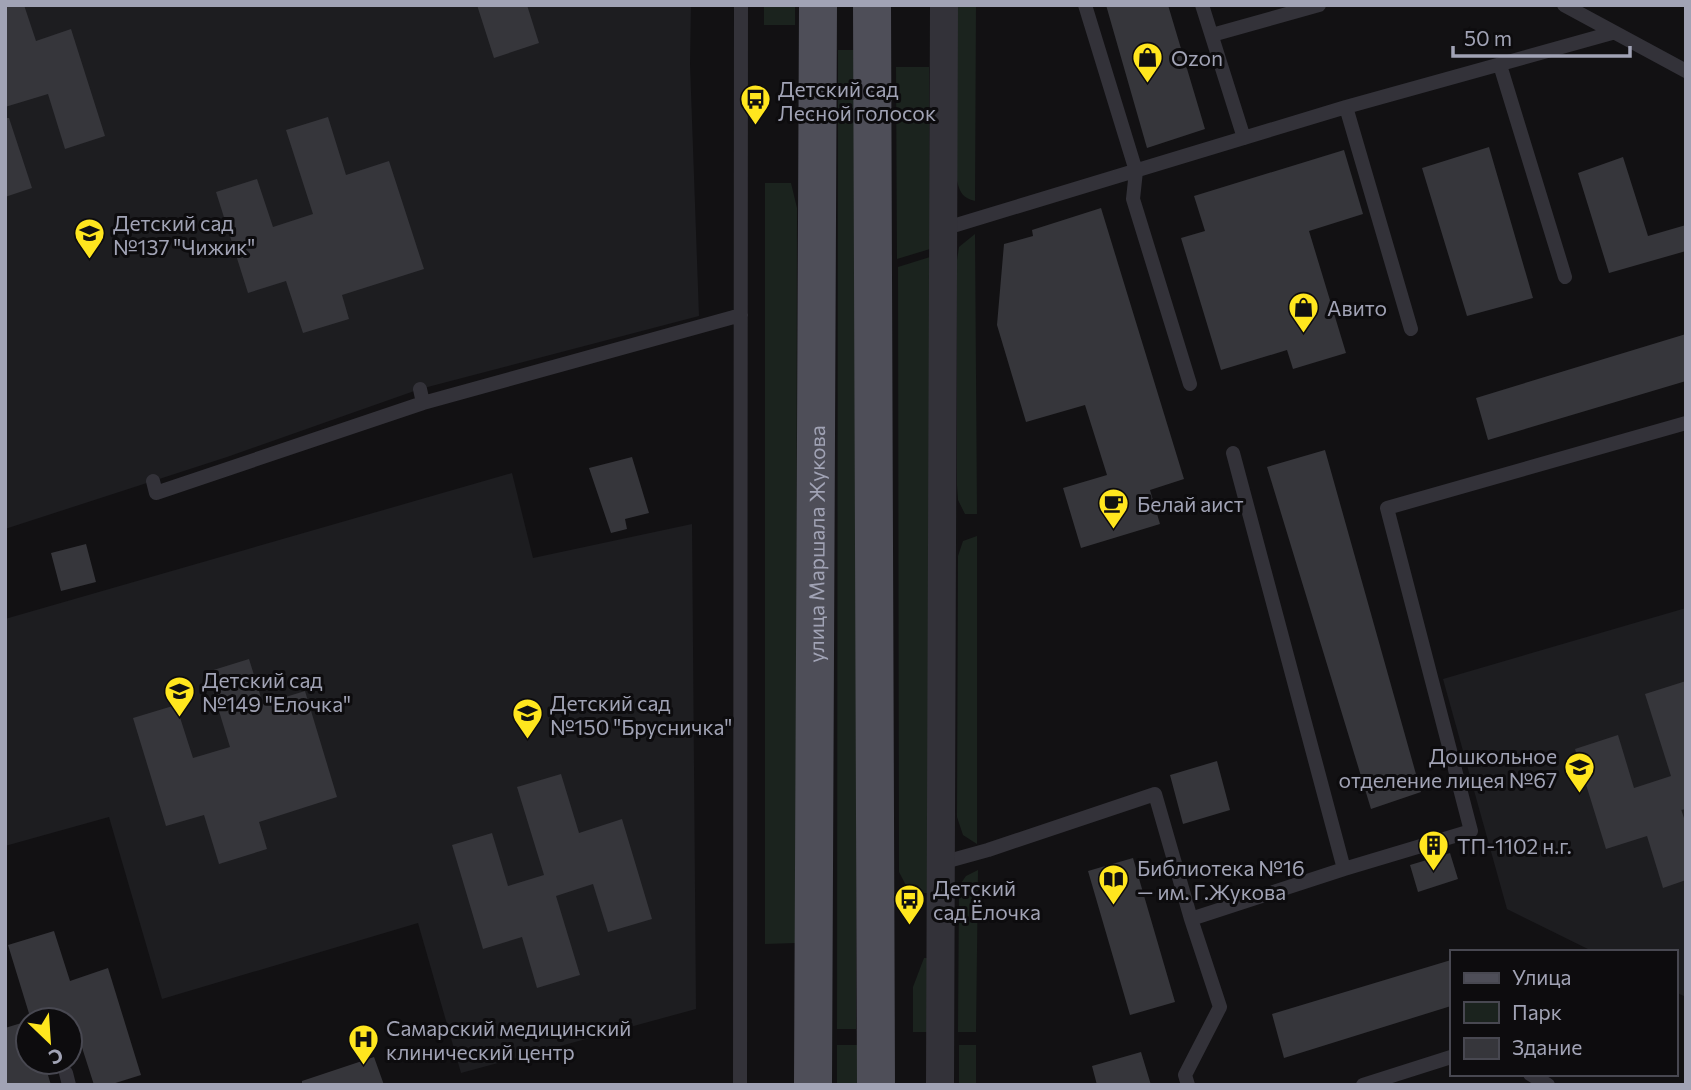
<svg xmlns="http://www.w3.org/2000/svg" width="1691" height="1090" font-family="Commissioner,sans-serif">
	<style>
		.built { fill: #1d1d20 }
		.green { fill: #1b231e }
		.building { fill: #36363b }
		.lines { fill: none; stroke-linecap: round; stroke-linejoin: round }
		.lane { stroke: #333239; stroke-width: 14 }
		.street { stroke: #333239; stroke-width: 28 }
		.primary { stroke: #4e4e58; stroke-width: 38 }
		.labels { text-anchor: middle; dominant-baseline: central; stroke-width: 6; stroke-linejoin: round; paint-order: stroke }
		.poi-label { font-size: 21px; fill: #a1a3b5; stroke: #0d0c0e; text-anchor: start }
		.street-label { font-size: 21px; fill: #a1a3b5; stroke: #0d0c0e }
	</style>
	<rect width="100%" height="100%" fill="#121113"/>
	<path class="built" d="M 5,5 L 691,5 L 690,64 L 699,316 L 420,389 L 227,457 L 5,529 Z
		M 512,473 L 533,558 L 692,524 L 696,1009 L 461,1073 L 418,923 L 162,999 L 109,817 L 5,846 L 5,619 Z
		M 1686,608 L 1686,997 L 1675,992 L 1675,952 L 1594,952 L 1507,909 L 1443,679 Z"/>
	<path class="green" d="M 764,5 L 795,5 L 795,25 L 764,25 Z
		M 957,5 L 976,5 L 975,201 C 963,198 960,193 957,181 Z
		M 838,50 L 857,50 L 856,1029 L 837,1029 Z
		M 896,67 L 929,67 L 930,249 L 897,259 Z
		M 765,183 L 791,183 L 797,208 L 796,943 L 765,944 Z
		M 975,234 L 977,514 L 965,514 L 958,500 L 957,486 L 957,260 L 959,247 Z
		M 930,257 L 928,893 L 910,893 L 899,872 L 898,267 Z
		M 977,536 L 977,844 L 963,835 L 957,817 L 958,556 L 963,541 Z
		M 978,870 L 976,1032 L 958,1032 L 959,886 L 966,876 Z
		M 924,958 L 929,958 L 930,1032 L 913,1032 L 913,987 Z
		M 837,1045 L 857,1045 L 857,1085 L 837,1085 Z
		M 959,1045 L 976,1045 L 976,1085 L 959,1085 Z"/>
	<path class="building" d="M 5,5 L 24,5 L 36,41 L 71,29 L 105,136 L 65,149 L 48,94 L 5,107 Z
		M 477,5 L 527,5 L 539,43 L 494,58 Z
		M 1106,5 L 1168,5 L 1205,129 L 1147,148 Z
		M 328,117 L 346,175 L 389,161 L 424,269 L 342,295 L 349,319 L 303,333 L 286,281 L 248,293 L 216,192 L 257,179 L 273,227 L 313,214 L 286,130 Z
		M 5,118 L 9,118 L 32,188 L 5,197 Z
		M 1489,147 L 1533,298 L 1467,316 L 1422,168 Z
		M 1344,150 L 1363,214 L 1309,231 L 1346,353 L 1293,369 L 1287,350 L 1221,370 L 1181,238 L 1205,231 L 1194,196 Z
		M 1623,157 L 1648,236 L 1686,225 L 1686,251 L 1609,273 L 1578,173 Z
		M 1101,208 L 1184,479 L 1150,490 L 1160,524 L 1081,548 L 1063,488 L 1107,475 L 1085,405 L 1026,422 L 997,325 L 1004,244 L 1033,236 L 1032,230 Z
		M 1686,334 L 1686,381 L 1488,440 L 1476,398 Z
		M 1325,450 L 1421,792 L 1371,809 L 1267,467 Z
		M 632,457 L 649,513 L 625,519 L 627,529 L 611,533 L 589,468 Z
		M 86,544 L 96,582 L 61,591 L 51,553 Z
		M 249,659 L 263,704 L 305,691 L 337,797 L 259,822 L 267,849 L 219,864 L 204,815 L 166,826 L 133,718 L 176,705 L 193,758 L 230,747 L 207,672 Z
		M 1686,681 L 1686,809 L 1681,810 L 1677,797 L 1686,824 L 1686,880 L 1663,888 L 1647,836 L 1606,849 L 1575,749 L 1618,735 L 1634,788 L 1671,776 L 1645,694 Z
		M 1217,761 L 1230,810 L 1183,824 L 1170,775 Z
		M 561,774 L 579,833 L 622,819 L 652,919 L 608,932 L 593,884 L 556,896 L 580,975 L 537,988 L 522,937 L 483,949 L 452,845 L 492,833 L 508,886 L 544,875 L 517,787 Z
		M 1450,853 L 1458,879 L 1418,892 L 1410,865 Z
		M 1133,858 L 1175,1002 L 1130,1015 L 1088,871 Z
		M 54,931 L 70,981 L 108,968 L 141,1075 L 109,1085 L 94,1085 L 78,1035 L 70,1038 L 70,1020 L 31,1020 L 8,945 Z
		M 1451,960 L 1451,1006 L 1284,1058 L 1272,1014 Z
		M 28,1021 L 28,1062 L 44,1062 L 51,1085 L 5,1085 L 5,1028 Z
		M 1141,1052 L 1151,1085 L 1097,1085 L 1092,1066 Z
		M 374,1057 L 384,1085 L 302,1085 L 302,1081 Z"/>
	<g class="lines">
		<path class="lane" d="M 1085,5 L 1136,171 L 1133,199 L 1190,384
			M 1202,5 L 1244,138
			M 1564,5 L 1686,71
			M 1212,35 L 1319,5
			M 1500,65 L 1565,277
			M 1346,107 L 1411,329
			M 943,229 L 1346,107 L 1612,33
			M 420,389 L 423,403 L 741,315
			M 1233,453 L 1344,869 L 1471,831 L 1387,508 L 1686,423
			M 153,481 L 156,493 L 423,403
			M 941,863 L 988,850 L 1155,794 L 1191,919 L 1344,869
			M 66,1073 L 69,1085
			M 1530,1074 L 1548,1085
			M 740,1085 L 741,5
			M 1188,1085 L 1185,1075 L 1220,1007 L 1191,919
			M 1363,1085 L 1451,1057"/>
		<path class="street" d="M 940,1085 L 944,5"/>
		<g class="primary">
			<path d="M 872,5 L 876,1085"/>
			<path id="s1" d="M 813,1085 L 818,5"/>
		</g>
	</g>
	<defs>
		<symbol id="shop-pin" viewBox="-11 -11 22 30"><path d="M0 17L-7.5 6A9.5 9.5 0 1 1 7.5 6Z" fill="#ffe61e" stroke="#0d0c0e"/><path d="M-5-2.5h2.3a2.7 3.5 0 0 1 5.4 0H5L5.5 6h-11ZM-1.5-2.5h3a1.5 2.3 0 0 0-3 0Z" fill="#111"/></symbol>
		<symbol id="bus-pin" viewBox="-11 -11 22 30"><path d="M0 17L-7.5 6A9.5 9.5 0 1 1 7.5 6Z" fill="#ffe61e" stroke="#0d0c0e"/><path d="M-5-6H5V4H4V6H2V4H-2V6H-4V4H-5ZM-3.5-4V0h7V-4ZM-3.5 1.2v1.5H-2V1.2ZM2 1.2v1.5H3.5V1.2Z" fill="#111"/></symbol>
		<symbol id="school-pin" viewBox="-11 -11 22 30"><path d="M0 17L-7.5 6A9.5 9.5 0 1 1 7.5 6Z" fill="#ffe61e" stroke="#0d0c0e"/><path d="M0-5L7-2L0 1L-7-2ZM-4 1L0 2.5L4 1V4Q0 6-4 4Z" fill="#111"/></symbol>
		<symbol id="cafe-pin" viewBox="-11 -11 22 30"><path d="M0 17L-7.5 6A9.5 9.5 0 1 1 7.5 6Z" fill="#ffe61e" stroke="#0d0c0e"/><path d="M-5.5-4.5H6V0H3Q3 3.5 0 3.5H-2.5Q-5.5 3.5-5.5 0ZM3-3.2v2h1.7v-2ZM-6 4.5H4V6H-6Z" fill="#111"/></symbol>
		<symbol id="building-pin" viewBox="-11 -11 22 30"><path d="M0 17L-7.5 6A9.5 9.5 0 1 1 7.5 6Z" fill="#ffe61e" stroke="#0d0c0e"/><path d="M-4-6H4V6H1V3H-1V6H-4ZM-2.5-4.3h1.7v1.8h-1.7ZM.8-4.3h1.7v1.8H.8ZM-2.5-1h1.7V.8h-1.7ZM.8-1h1.7V.8H.8Z" fill="#111"/></symbol>
		<symbol id="library-pin" viewBox="-11 -11 22 30"><path d="M0 17L-7.5 6A9.5 9.5 0 1 1 7.5 6Z" fill="#ffe61e" stroke="#0d0c0e"/><path d="M-6-4Q-3-5.5-.7-3.5V5Q-3 3-6 4ZM6-4Q3-5.5 .7-3.5V5Q3 3 6 4Z" fill="#111"/></symbol>
		<symbol id="hospital-pin" viewBox="-11 -11 22 30"><path d="M0 17L-7.5 6A9.5 9.5 0 1 1 7.5 6Z" fill="#ffe61e" stroke="#0d0c0e"/><path d="M-5-5h3v3.5h4V-5h3V5h-3V1.5h-4V5h-3Z" fill="#111"/></symbol>
	</defs>
	<g fill-rule="evenodd">
		<use href="#shop-pin" x="1130" y="40" width="35" height="47"/>
		<use href="#bus-pin" x="738" y="82" width="35" height="47"/>
		<use href="#school-pin" x="72" y="216" width="35" height="47"/>
		<use href="#shop-pin" x="1286" y="290" width="35" height="47"/>
		<use href="#cafe-pin" x="1096" y="486" width="35" height="47"/>
		<use href="#school-pin" x="162" y="674" width="35" height="47"/>
		<use href="#school-pin" x="510" y="696" width="35" height="47"/>
		<use href="#school-pin" x="1562" y="750" width="35" height="47"/>
		<use href="#building-pin" x="1416" y="828" width="35" height="47"/>
		<use href="#library-pin" x="1096" y="862" width="35" height="47"/>
		<use href="#bus-pin" x="892" y="882" width="35" height="47"/>
		<use href="#hospital-pin" x="346" y="1022" width="35" height="47"/>
	</g>
	<g class="labels">
		<g class="poi-label">
			<text x="1171" y="57">Ozon</text>
			<text x="778" y="88">Детский сад<tspan x="778" dy="24">Лесной голосок</tspan></text>
			<text x="113" y="222">Детский сад<tspan x="113" dy="24">№137 "Чижик"</tspan></text>
			<text x="1327" y="307">Авито</text>
			<text x="1137" y="503">Белай аист</text>
			<text x="202" y="679">Детский сад<tspan x="202" dy="24">№149 "Елочка"</tspan></text>
			<text x="550" y="702">Детский сад<tspan x="550" dy="24">№150 "Брусничка"</tspan></text>
			<text x="1557" y="755" text-anchor="end">Дошкольное<tspan x="1557" dy="24">отделение лицея №67</tspan></text>
			<text x="1457" y="845">ТП-1102 н.г.</text>
			<text x="1137" y="867">Библиотека №16<tspan x="1137" dy="24">— им. Г.Жукова</tspan></text>
			<text x="933" y="887">Детский<tspan x="933" dy="24">сад Ёлочка</tspan></text>
			<text x="386" y="1027">Самарский медицинский<tspan x="386" dy="24">клинический центр</tspan></text>
		</g>
		<g class="street-label">
			<text stroke="none"><textPath href="#s1" startOffset="541">улица Маршала Жукова</textPath></text>
		</g>
	</g>
	<rect width="1691" height="1090" fill="none" stroke="#a1a3b5" stroke-width="14"/>
	<rect x="1450" y="950" width="228" height="126" fill="#0d0c0e" stroke="#484851" stroke-width="2"/>
	<rect x="1464" y="973" width="35" height="10" fill="#4e4e58" stroke="#484851" stroke-width="2"/>
	<text x="1512" y="985" font-size="21" fill="#a1a3b5">Улица</text>
	<rect x="1464" y="1002" width="35" height="21" fill="#1b231e" stroke="#484851" stroke-width="2"/>
	<text x="1512" y="1020" font-size="21" fill="#a1a3b5">Парк</text>
	<rect x="1464" y="1038" width="35" height="21" fill="#36363b" stroke="#484851" stroke-width="2"/>
	<text x="1512" y="1055" font-size="21" fill="#a1a3b5">Здание</text>
	<g transform="translate(49 1041) rotate(155)"><circle r="33" fill="#0d0c0e" stroke="#484851" stroke-width="2"/>
	<path d="M0-5L12 26L0 18L-12 26Z" fill="#ffe61e"/>
	<text y="-10" font-size="19" font-weight="bold" text-anchor="middle" fill="#a1a3b5">С</text>
	</g>
	<path d="M1453 46v10h177v-10" fill="none" stroke="#a1a3b5" stroke-width="3.5"/>
	<text x="1464" y="46" font-size="21" fill="#a1a3b5" stroke="#0d0c0e" stroke-width="5" paint-order="stroke">50 m</text>
</svg>
